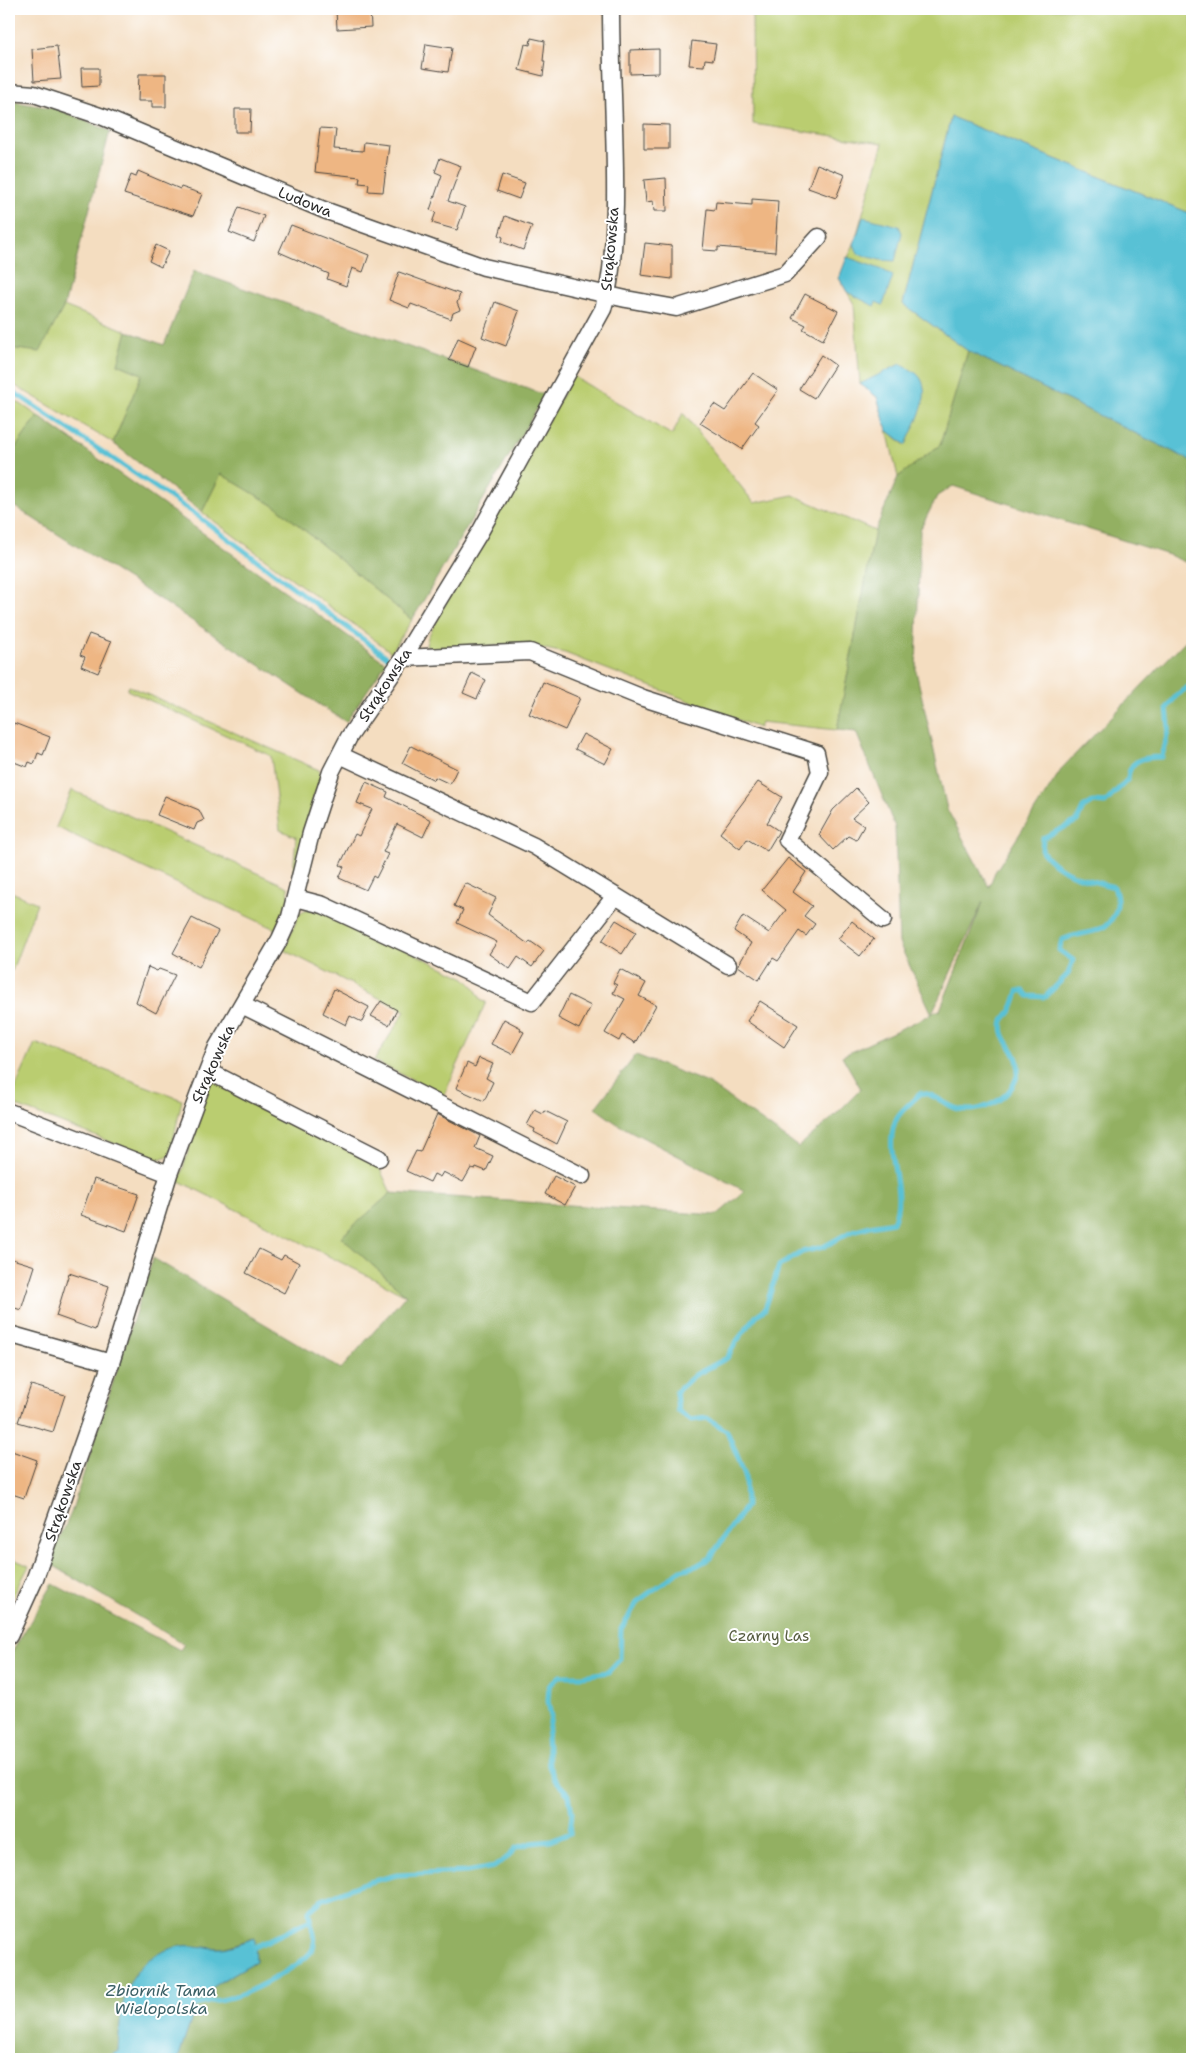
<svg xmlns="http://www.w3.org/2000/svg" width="1201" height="2068" font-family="'Shantell Sans',sans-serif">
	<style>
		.green { fill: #bacd70; stroke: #727c4e }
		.forest { fill: #93b062; stroke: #5f6e46; fill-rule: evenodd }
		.water { fill: #58c1d5; stroke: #427680 }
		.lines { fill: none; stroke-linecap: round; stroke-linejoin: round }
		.stream { stroke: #58c1d5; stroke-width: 5 }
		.building { fill: #eeb683 }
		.minor-casing { stroke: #494641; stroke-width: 19 }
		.minor { stroke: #fff; stroke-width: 16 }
		.labels { text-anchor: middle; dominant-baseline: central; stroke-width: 4; stroke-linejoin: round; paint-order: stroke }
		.street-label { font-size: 15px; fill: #2b2b2b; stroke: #fff }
		.park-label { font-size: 15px; fill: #565c40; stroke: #fff }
		.water-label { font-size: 16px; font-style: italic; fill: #3b6066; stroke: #fff }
	</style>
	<rect width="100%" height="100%" fill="#fff"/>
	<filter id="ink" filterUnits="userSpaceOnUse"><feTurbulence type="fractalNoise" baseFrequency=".02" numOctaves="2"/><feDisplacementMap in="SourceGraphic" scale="10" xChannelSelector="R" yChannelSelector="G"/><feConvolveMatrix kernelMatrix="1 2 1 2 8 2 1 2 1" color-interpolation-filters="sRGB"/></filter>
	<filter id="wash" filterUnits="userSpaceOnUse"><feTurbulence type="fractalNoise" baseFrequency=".0096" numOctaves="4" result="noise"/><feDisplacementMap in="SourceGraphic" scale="20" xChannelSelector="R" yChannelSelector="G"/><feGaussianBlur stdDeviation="1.12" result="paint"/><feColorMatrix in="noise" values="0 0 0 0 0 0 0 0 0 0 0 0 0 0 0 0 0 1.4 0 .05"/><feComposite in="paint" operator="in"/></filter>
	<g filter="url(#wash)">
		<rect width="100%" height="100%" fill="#f4ddc0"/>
		<path class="green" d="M 752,9 L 1192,9 L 1192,214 L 951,117 L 903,304 L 968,351 L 940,445 L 898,477 L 887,430 L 905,445 L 881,411 L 877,397 L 860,384 L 854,304 L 839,278 L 854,244 L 883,143 L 753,124 Z
			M 64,306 L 127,331 L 118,364 L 142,374 L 113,443 L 9,382 L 9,348 L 40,351 Z
			M 573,376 L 672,435 L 683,413 L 754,503 L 793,495 L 875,531 L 837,730 L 761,722 L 759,728 L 565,653 L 521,644 L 433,650 L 426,645 L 428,637 L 445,604 Z
			M 9,396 L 38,416 L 9,457 Z
			M 221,474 L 278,508 L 412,620 L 391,652 L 202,512 Z
			M 129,686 L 319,770 L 323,778 L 314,795 L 299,866 L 293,873 L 296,837 L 280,830 L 271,756 L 127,690 Z
			M 72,790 L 288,887 L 289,897 L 277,930 L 56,827 Z
			M 9,891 L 37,903 L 12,971 L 9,969 Z
			M 309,909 L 322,910 L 465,978 L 474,987 L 482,1001 L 486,1002 L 444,1095 L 374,1061 L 405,1011 L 284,950 L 299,914 Z
			M 35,1043 L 182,1100 L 170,1155 L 157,1160 L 9,1103 Z
			M 216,1082 L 379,1167 L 391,1193 L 341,1237 L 406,1295 L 179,1181 L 209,1084 Z
			M 9,1557 L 29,1566 L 9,1604 Z"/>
		<path class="forest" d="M 9,101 L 58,109 L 110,131 L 64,306 L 40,352 L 9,348 Z
			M 194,271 L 545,395 L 412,620 L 278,508 L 221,474 L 202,512 L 113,443 L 142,374 L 118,364 L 127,331 L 164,345 Z
			M 968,351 L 1192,461 L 1192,565 L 1169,555 L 953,486 L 937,496 L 920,530 L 916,671 L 947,809 L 989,887 L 995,872 L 1063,767 L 1186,640 L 1192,637 L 1192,2059 L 178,2059 L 198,2000 L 218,1983 L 256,1961 L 254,1938 L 223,1948 L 177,1946 L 120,2024 L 118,2051 L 105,2059 L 9,2059 L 9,1657 L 53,1584 L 180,1650 L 184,1644 L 49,1563 L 71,1513 L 153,1258 L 341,1369 L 406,1295 L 341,1237 L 391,1193 L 717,1215 L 745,1191 L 619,1125 L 595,1108 L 636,1055 L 708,1083 L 798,1147 L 830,1120 L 861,1089 L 842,1056 L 932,1014 L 899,943 L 895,827 L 856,732 L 837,730 L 875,531 L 898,477 L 940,445 ZM 983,902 L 940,1010 L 932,1013 Z
			M 38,416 L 386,663 L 346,722 L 159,599 L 9,503 L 9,457 Z"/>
		<path class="water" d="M 951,117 L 1192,214 L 1192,461 L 968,351 L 903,304 Z
			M 863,217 L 899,226 L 902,233 L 895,261 L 880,260 L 858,254 L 854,244 Z
			M 847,257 L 883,270 L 893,276 L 883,305 L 876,302 L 874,306 L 847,292 L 839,278 Z
			M 900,364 C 905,367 913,370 917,374 C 936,392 913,426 906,445 L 887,430 L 877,397 L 860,384 Z
			M 255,1938 L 256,1961 L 218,1983 L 198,2000 L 178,2059 L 105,2059 L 118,2051 C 121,2005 123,1961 176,1947 C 190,1943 207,1949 222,1948 C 232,1947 244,1941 255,1938 Z"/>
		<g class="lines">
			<path class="stream" d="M 9,389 L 195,514 L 387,657
				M 249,1950 L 310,1920
				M 191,2007 C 205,2001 221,2001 236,1996 C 252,1991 308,1963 313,1948 C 318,1934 309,1925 309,1911 L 322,1900 L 362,1884 L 397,1875 L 466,1872 L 494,1867 L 509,1856 L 516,1848 L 531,1843 L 551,1841 L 570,1833 L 572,1813 L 569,1795 L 555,1780 L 549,1766 L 547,1736 L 551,1717 L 548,1701 L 549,1686 L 560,1676 L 583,1676 L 608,1672 L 620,1659 L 621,1629 L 638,1601 L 681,1570 L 696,1566 L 710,1558 L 746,1506 L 745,1475 L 727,1431 L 707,1418 L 691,1420 L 678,1411 L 676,1392 L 695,1375 L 727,1358 L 736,1342 L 757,1315 L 765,1309 L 779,1266 L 802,1252 L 823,1247 L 850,1232 L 870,1226 L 893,1222 C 908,1190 883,1155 895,1122 C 898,1112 913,1101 921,1093 C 935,1093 945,1106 959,1109 C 985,1115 1021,1093 1018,1064 C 1017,1049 998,1039 1003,1021 C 1004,1018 1008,1015 1010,1012 C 1014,1006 1016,998 1018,991 L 1024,991 L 1028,996 L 1045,997 L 1068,974 L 1073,960 L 1059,950 L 1062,940 C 1082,930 1105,937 1115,913 C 1119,904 1117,896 1114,887 C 1088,880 1058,874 1042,851 L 1043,838 L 1077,821 L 1083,808 L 1093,802 L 1105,803 L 1128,779 C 1129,759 1144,757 1162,757 L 1169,727 L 1167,708 L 1176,696 L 1192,684"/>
		</g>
		<g id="blocks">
			<path class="building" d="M 336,9 L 370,9 L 371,27 L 337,29 Z
				M 531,38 L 545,41 L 543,61 L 545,61 L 543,76 L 519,70 L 525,44 L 530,45 Z
				M 692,41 L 716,44 L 713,60 L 705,59 L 704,66 L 689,65 Z
				M 426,44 L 452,48 L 448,72 L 422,68 Z
				M 57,46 L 61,79 L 34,81 L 32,49 Z
				M 659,49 L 659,73 L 630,74 L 630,50 Z
				M 81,68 L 99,68 L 99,86 L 82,87 Z
				M 139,74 L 166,74 L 166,107 L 152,107 L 152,101 L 138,101 Z
				M 235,109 L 251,109 L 250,132 L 235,132 Z
				M 644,124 L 669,125 L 669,149 L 644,149 Z
				M 320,128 L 336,129 L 334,149 L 363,151 L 364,142 L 389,145 L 383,192 L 368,191 L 369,184 L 359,183 L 360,177 L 315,172 Z
				M 440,158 L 461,166 L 448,201 L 465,207 L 457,230 L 432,223 L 436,212 L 430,210 L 442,175 L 435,172 Z
				M 817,164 L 845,175 L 836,198 L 808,188 Z
				M 138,171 L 180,189 L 181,187 L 202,194 L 193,216 L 124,194 L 131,175 L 136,177 Z
				M 502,175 L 525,183 L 519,199 L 497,191 Z
				M 666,178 L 667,211 L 654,211 L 653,201 L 646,202 L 644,180 Z
				M 752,199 L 778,201 L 775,252 L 718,247 L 718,251 L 703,250 L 707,209 L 715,210 L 716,202 L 752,205 Z
				M 239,207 L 264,216 L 254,242 L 229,232 Z
				M 505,216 L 532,226 L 523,250 L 502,242 L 503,237 L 499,235 Z
				M 291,225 L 369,255 L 363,272 L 352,268 L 346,286 L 327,279 L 329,274 L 279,252 Z
				M 645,243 L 672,246 L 672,279 L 641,275 Z
				M 156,245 L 169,251 L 161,267 L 149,261 Z
				M 399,272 L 460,294 L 457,303 L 460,310 L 453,313 L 451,319 L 411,304 L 409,308 L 389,300 Z
				M 805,294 L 838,311 L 823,340 L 803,329 L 806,325 L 792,318 Z
				M 495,302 L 519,311 L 506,346 L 482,337 Z
				M 458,338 L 476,346 L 468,367 L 449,360 Z
				M 821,355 L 835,365 L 814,398 L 799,389 Z
				M 753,373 L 778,390 L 755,422 L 759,425 L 742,449 L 700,423 L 714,404 L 725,411 Z
				M 89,634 L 111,642 L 98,673 L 81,666 L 85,657 L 80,655 Z
				M 472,673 L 486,680 L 477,699 L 463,693 Z
				M 543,682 L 580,698 L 565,730 L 529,714 Z
				M 14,723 L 50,737 L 43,755 L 38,753 L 34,764 L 29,762 L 27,767 L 9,760 L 9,735 Z
				M 583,734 L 613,749 L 605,764 L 575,749 Z
				M 411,746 L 457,769 L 450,784 L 435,777 L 434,780 L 402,763 Z
				M 366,782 L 388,792 L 386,797 L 431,820 L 423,837 L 397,824 L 383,852 L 388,854 L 376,878 L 373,876 L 366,890 L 339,878 L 344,867 L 340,865 L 355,834 L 359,836 L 372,809 L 357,803 Z
				M 758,782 L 782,797 L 767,823 L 779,831 L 767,851 L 747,839 L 740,849 L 720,833 Z
				M 856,788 L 869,802 L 852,818 L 864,826 L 856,840 L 848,836 L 833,850 L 819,835 L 833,810 Z
				M 165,796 L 199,810 L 204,820 L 197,823 L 194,830 L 157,815 Z
				M 788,858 L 806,872 L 793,892 L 812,906 L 804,916 L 815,924 L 806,936 L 799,931 L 778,961 L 773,958 L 759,980 L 738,966 L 751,943 L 734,931 L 743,916 L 769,933 L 786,910 L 762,890 Z
				M 465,883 L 496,898 L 488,915 L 528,944 L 530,941 L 544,951 L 532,967 L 518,957 L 510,969 L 489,954 L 497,942 L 457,923 L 463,910 L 454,906 Z
				M 192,918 L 218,931 L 199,967 L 173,953 Z
				M 616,920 L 636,932 L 622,954 L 602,941 Z
				M 852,921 L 874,939 L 860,956 L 838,939 Z
				M 148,967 L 157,971 L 159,969 L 175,975 L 156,1013 L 136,1002 Z
				M 620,969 L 646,983 L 639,996 L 656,1005 L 635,1043 L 622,1035 L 619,1041 L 605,1033 L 625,999 L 613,993 L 617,985 L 613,983 Z
				M 334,989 L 369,1007 L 362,1022 L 350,1016 L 346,1025 L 323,1013 Z
				M 569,995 L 591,1006 L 579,1029 L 558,1018 Z
				M 381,1001 L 397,1010 L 389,1025 L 371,1016 Z
				M 760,1001 L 798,1025 L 784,1047 L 747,1021 Z
				M 504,1019 L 521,1028 L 520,1030 L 524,1032 L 512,1054 L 491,1044 Z
				M 479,1058 L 493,1064 L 486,1078 L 493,1082 L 484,1101 L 456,1088 L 467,1063 L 475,1067 Z
				M 535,1110 L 543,1114 L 545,1111 L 567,1122 L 557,1144 L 534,1132 L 535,1129 L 527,1125 Z
				M 437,1114 L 480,1136 L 475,1148 L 493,1156 L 486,1171 L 476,1167 L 475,1169 L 471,1168 L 463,1182 L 443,1172 L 440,1177 L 434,1174 L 430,1182 L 406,1171 L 416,1151 L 420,1152 Z
				M 554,1176 L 575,1187 L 565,1205 L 545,1194 Z
				M 94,1179 L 139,1194 L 126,1231 L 81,1215 Z
				M 259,1249 L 281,1260 L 284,1255 L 299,1263 L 284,1293 L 246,1273 Z
				M 9,1258 L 35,1266 L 21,1310 L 9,1306 Z
				M 69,1273 L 109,1286 L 95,1330 L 56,1316 Z
				M 31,1385 L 65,1395 L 53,1432 L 18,1422 Z
				M 9,1450 L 37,1460 L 24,1498 L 9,1493 Z"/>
		</g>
	</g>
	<g filter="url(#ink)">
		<use href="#blocks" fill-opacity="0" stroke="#494641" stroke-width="1"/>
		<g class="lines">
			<defs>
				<path id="minor" d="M 9,92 L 34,94 L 103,117 L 324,210 L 484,267 L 626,299 L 676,308 L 785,274 L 819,237
					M 403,658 L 530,652 L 643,698 L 816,753 L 820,772 L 787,840 L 883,920
					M 340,755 L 534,846 L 728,965
					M 296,898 L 323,905 L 532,1002 L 615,896
					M 242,1005 L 582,1176
					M 208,1071 L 379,1158
					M 9,1112 L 169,1174
					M 9,1334 L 111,1363
					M 9,1636 L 34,1581 L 111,1363 L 169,1174 L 198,1096 L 217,1047 L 280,939 L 290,917 L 311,833 L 331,772 L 349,737 L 403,658 L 480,532 L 603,309 C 613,275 614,239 615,204 C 616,138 611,74 611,9"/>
			</defs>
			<use href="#minor" class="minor-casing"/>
			<use href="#minor" class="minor"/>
		</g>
	</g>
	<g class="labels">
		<g class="street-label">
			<text transform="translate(305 202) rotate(22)">Ludowa</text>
			<text transform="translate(610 249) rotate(-85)">Strąkowska</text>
			<text transform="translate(385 685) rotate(-57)">Strąkowska</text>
			<text transform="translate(213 1064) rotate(-66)">Strąkowska</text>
			<text transform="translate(63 1501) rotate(-71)">Strąkowska</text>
		</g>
		<g class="park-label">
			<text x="769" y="1636">Czarny Las</text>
		</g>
		<g class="water-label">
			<text x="161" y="1990">Zbiornik Tama<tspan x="161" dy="18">Wielopolska</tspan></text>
		</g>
	</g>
	<rect width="1201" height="2068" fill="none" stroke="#fff" stroke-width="30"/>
</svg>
